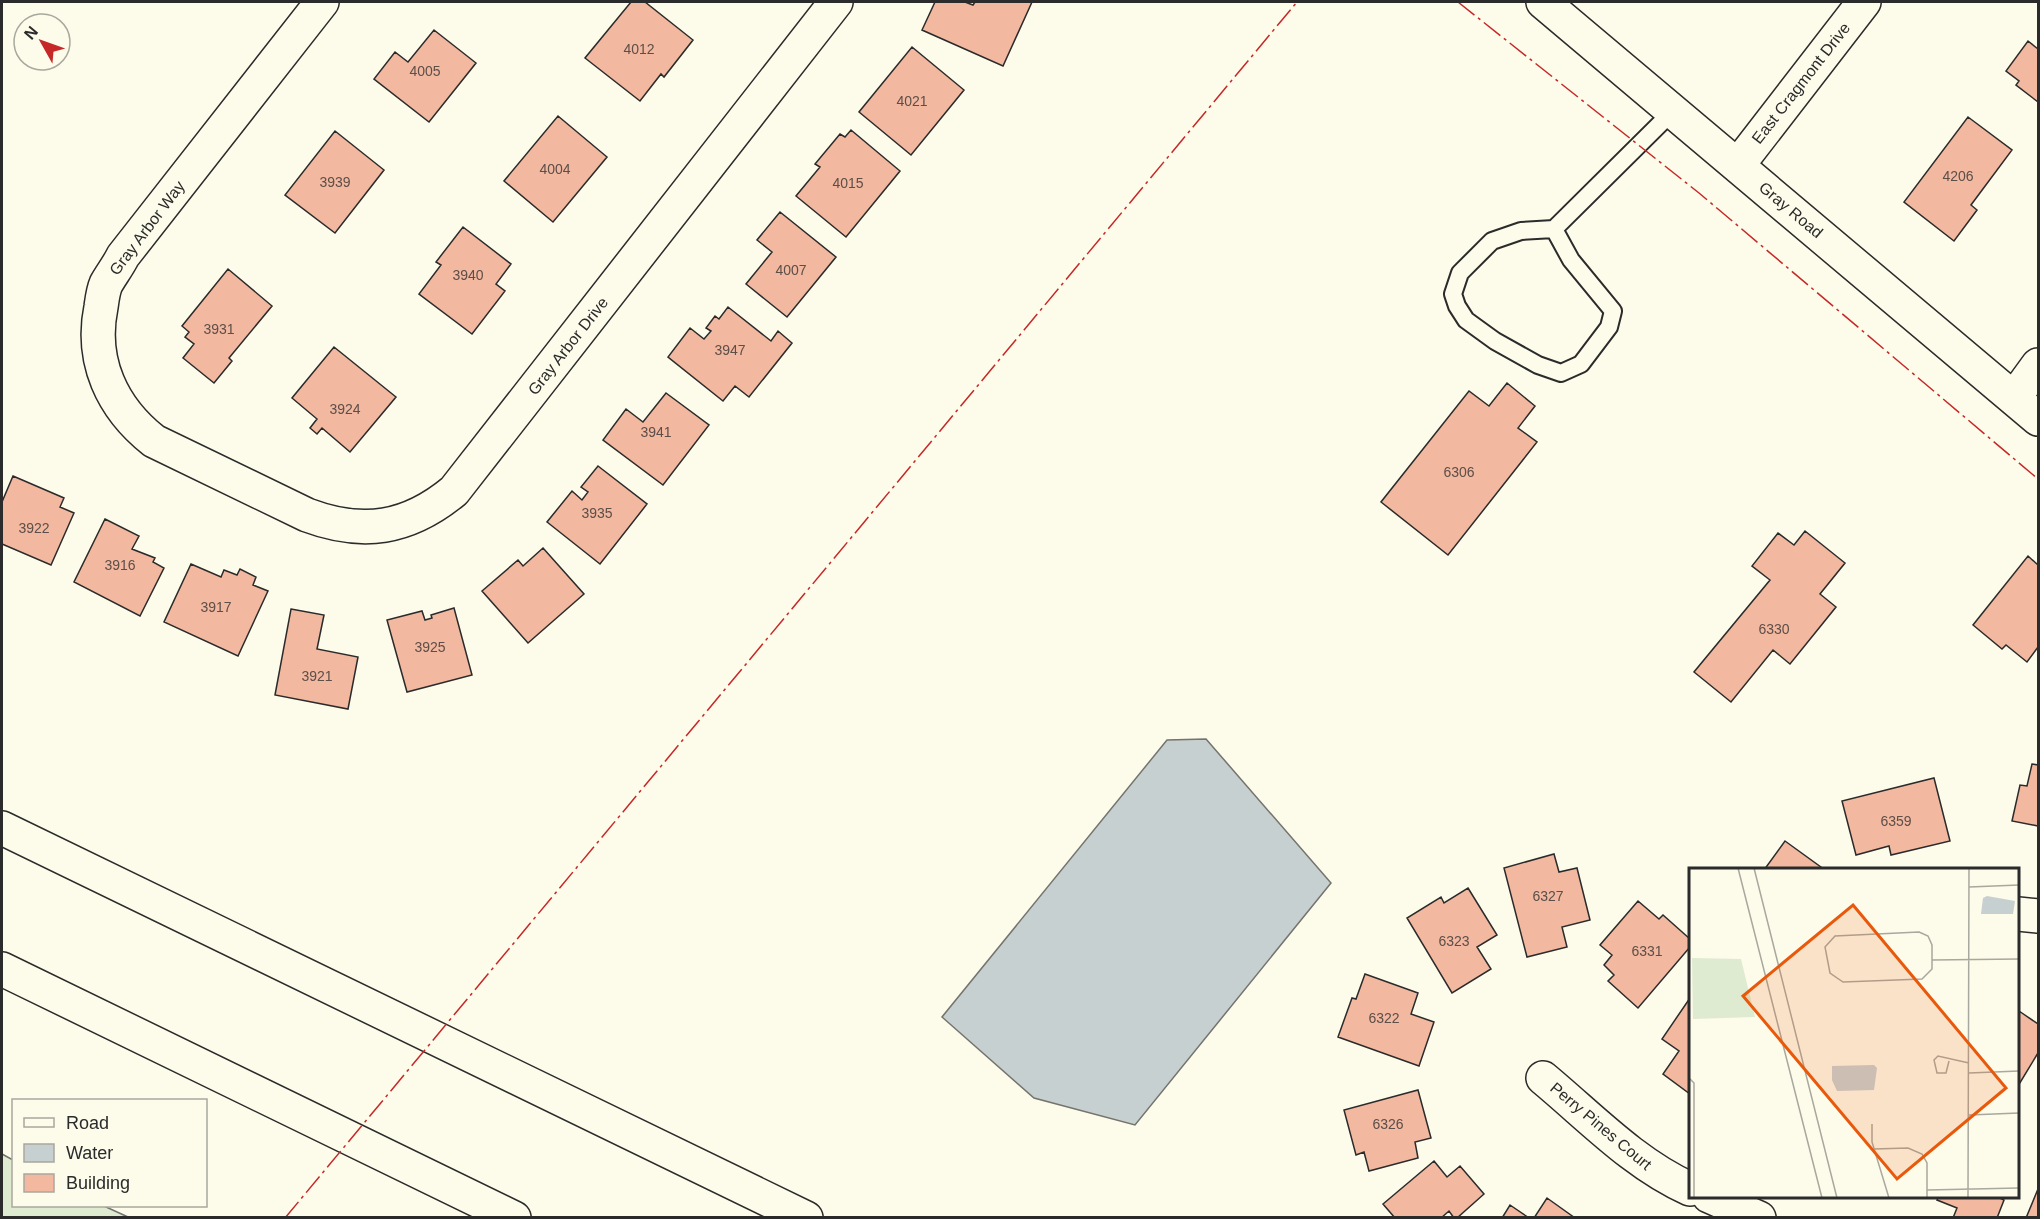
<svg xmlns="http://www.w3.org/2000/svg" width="2040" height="1219" font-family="Arial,sans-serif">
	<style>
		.green { fill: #deebd1; stroke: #74746e; stroke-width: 1.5 }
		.water { fill: #c7d0d0; stroke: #74746e; stroke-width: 1.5 }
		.building { fill: #f2b8a0; stroke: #2b2b2b; stroke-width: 1.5 }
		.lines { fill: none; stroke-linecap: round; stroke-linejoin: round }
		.lane-casing { stroke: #2b2b2b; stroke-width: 20 }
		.street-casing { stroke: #2b2b2b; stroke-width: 36 }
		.secondary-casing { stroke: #2b2b2b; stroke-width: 36 }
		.highway-casing { stroke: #2b2b2b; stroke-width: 36 }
		.lane { stroke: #fdfbea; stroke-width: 16 }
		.street { stroke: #fdfbea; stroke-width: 33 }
		.secondary { stroke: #fdfbea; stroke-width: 33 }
		.highway { stroke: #fdfbea; stroke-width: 33 }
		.power { stroke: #c62828; stroke-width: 1.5; stroke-dasharray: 21 4.5 3 4.5; stroke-linecap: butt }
		.labels { text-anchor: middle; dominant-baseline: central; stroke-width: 4.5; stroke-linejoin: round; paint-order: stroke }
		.number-label { font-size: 14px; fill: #5d4e48 }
		.street-label { font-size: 16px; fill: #2b2b2b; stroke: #fdfbea }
		.inset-road { fill: none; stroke: #a9a89e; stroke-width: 1.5 }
		.view { fill: #e8590c; fill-opacity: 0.15; stroke: #e8590c; stroke-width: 3 }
		.inset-edge { fill: none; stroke: #2b2b2b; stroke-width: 3 }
	</style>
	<rect width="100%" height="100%" fill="#fdfbea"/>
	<path class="green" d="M 2,1154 L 13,1160 L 14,1206 L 104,1206 L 128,1217 L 2,1217 Z"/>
	<path class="water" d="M 1206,739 L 1331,883 L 1135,1125 L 1034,1098 L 942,1017 L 1167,740 Z"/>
	<path class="building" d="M 631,2 L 645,2 L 693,40 L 664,77 L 661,74 L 640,101 L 585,58 Z
		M 935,2 L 965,2 L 973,5 L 975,2 L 1032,2 L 1003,66 L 922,30 Z
		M 434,30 L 476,63 L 429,122 L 374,79 L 395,52 L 408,62 Z
		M 2028,41 L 2038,49 L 2038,102 L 2016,85 L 2019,81 L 2006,71 Z
		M 912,47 L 964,90 L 911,155 L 859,112 Z
		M 558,116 L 607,157 L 553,222 L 504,181 Z
		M 1968,117 L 2012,150 L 1971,205 L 1977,210 L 1954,241 L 1904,202 Z
		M 851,130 L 900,171 L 846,237 L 796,196 L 820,167 L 815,164 L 840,134 L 845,137 Z
		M 335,131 L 384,170 L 335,233 L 285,195 Z
		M 780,212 L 836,257 L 787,317 L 746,284 L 772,252 L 757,240 Z
		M 463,227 L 511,264 L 496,284 L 505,291 L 472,334 L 419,294 L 441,265 L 436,262 Z
		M 228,269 L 272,306 L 229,358 L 232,361 L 214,383 L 183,358 L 194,344 L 185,337 L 189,332 L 182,326 Z
		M 728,307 L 771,341 L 778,331 L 792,343 L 749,397 L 735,386 L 723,401 L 668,357 L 690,328 L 704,339 L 711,331 L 706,328 L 715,316 L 719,319 Z
		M 334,347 L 396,397 L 350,452 L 322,428 L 317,434 L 310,428 L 317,419 L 292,398 Z
		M 1507,383 L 1535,406 L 1518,428 L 1537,442 L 1448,555 L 1381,502 L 1469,391 L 1489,406 Z
		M 666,393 L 709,425 L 663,485 L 603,440 L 626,409 L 643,422 Z
		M 598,466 L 647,504 L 600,564 L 547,522 L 572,491 L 582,500 L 588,492 L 581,487 Z
		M 13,476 L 64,498 L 60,507 L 74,513 L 51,565 L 2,544 L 2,502 Z
		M 105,519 L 139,536 L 132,549 L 155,558 L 153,562 L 164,568 L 140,616 L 74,582 Z
		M 1805,531 L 1845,563 L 1820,594 L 1836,607 L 1790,664 L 1773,650 L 1731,702 L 1694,672 L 1770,580 L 1752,566 L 1778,533 L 1794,545 Z
		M 543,548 L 584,594 L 528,643 L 482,591 L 518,560 L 523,566 Z
		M 2028,556 L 2038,565 L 2038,647 L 2027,662 L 2006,645 L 2002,649 L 1973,625 Z
		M 191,564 L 221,577 L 224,570 L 237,575 L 240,569 L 256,577 L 253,585 L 268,591 L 238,656 L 164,622 Z
		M 454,608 L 472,675 L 407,692 L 387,620 L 422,611 L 425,620 L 432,618 L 431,615 Z
		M 291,609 L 324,615 L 317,649 L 358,657 L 348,709 L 275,695 Z
		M 2032,764 L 2038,765 L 2038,826 L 2012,821 L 2020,785 L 2027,786 Z
		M 1934,778 L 1950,841 L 1891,855 L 1889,846 L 1856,855 L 1842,801 Z
		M 1785,841 L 1825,870 L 1764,870 Z
		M 1554,854 L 1559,872 L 1577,868 L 1590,920 L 1562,927 L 1567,947 L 1527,957 L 1504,868 Z
		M 1468,888 L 1497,935 L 1477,947 L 1491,969 L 1452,993 L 1407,918 L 1441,897 L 1444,903 Z
		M 1638,901 L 1659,919 L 1663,915 L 1690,939 L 1690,947 L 1638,1008 L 1608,981 L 1614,975 L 1604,965 L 1612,955 L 1600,945 Z
		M 1365,974 L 1418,993 L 1411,1014 L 1434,1022 L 1419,1066 L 1338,1037 L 1352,998 L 1356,999 Z
		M 1690,998 L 1690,1094 L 1663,1074 L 1679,1051 L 1662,1039 Z
		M 2019,1011 L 2038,1024 L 2038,1053 L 2018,1086 L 2018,1014 Z
		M 1418,1090 L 1431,1138 L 1415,1142 L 1418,1158 L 1369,1171 L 1364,1152 L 1356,1155 L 1344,1110 Z
		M 1434,1161 L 1447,1177 L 1460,1166 L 1484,1194 L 1457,1218 L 1454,1218 L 1449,1211 L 1441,1218 L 1395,1218 L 1383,1204 Z
		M 2038,1189 L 2038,1218 L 2026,1218 Z
		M 1939,1196 L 1996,1196 L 2004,1200 L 1997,1218 L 1953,1218 L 1957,1208 L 1937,1200 Z
		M 1547,1198 L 1575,1218 L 1534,1218 Z
		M 1510,1205 L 1529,1218 L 1502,1218 Z"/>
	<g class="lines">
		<defs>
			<path id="lane" d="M 1554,229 L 1571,260 L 1613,311 L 1609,327 L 1581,364 L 1561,373 L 1538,365 L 1495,341 L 1466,320 L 1457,306 L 1453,294 L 1460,273 L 1492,241 L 1521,231 L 1554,229 L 1673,111"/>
			<path id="street" d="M 322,2 L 123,256 C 118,266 111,275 106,284 C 103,291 102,300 101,307 C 90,361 112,408 154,441 L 307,515 C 363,536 408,529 454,491 L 836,2
				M 1738,165 L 1864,2
				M 2014,398 L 2038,365
				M 2018,914 L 2038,916
				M 1543,1078 C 1590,1117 1634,1164 1690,1189
				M 1709,1196 L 1759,1218"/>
			<path id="secondary" d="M 1543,2 L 2038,419"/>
			<path id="highway" d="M 2,828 L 806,1218
				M 2,969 L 514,1218"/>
		</defs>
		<use href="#lane" class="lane-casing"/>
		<use href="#street" class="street-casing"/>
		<use href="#secondary" class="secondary-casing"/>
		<use href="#highway" class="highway-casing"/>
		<use href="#lane" class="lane"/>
		<use href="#street" class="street"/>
		<use href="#secondary" class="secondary"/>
		<use href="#highway" class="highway"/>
		<path class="power" d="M 1458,2 L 1699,193 L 2038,479
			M 285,1218 L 1297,2"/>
	</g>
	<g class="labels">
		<g class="number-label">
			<text x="639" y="49">4012</text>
			<text x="425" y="71">4005</text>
			<text x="912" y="101">4021</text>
			<text x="555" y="169">4004</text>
			<text x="1958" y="176">4206</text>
			<text x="335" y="182">3939</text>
			<text x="848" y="183">4015</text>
			<text x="791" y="270">4007</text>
			<text x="468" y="275">3940</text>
			<text x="219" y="329">3931</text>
			<text x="730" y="350">3947</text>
			<text x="345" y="409">3924</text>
			<text x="656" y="432">3941</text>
			<text x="1459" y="472">6306</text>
			<text x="597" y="513">3935</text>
			<text x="34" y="528">3922</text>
			<text x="120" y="565">3916</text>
			<text x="216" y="607">3917</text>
			<text x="1774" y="629">6330</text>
			<text x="430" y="647">3925</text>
			<text x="317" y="676">3921</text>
			<text x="1896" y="821">6359</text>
			<text x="1548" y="896">6327</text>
			<text x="1454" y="941">6323</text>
			<text x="1647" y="951">6331</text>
			<text x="1384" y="1018">6322</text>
			<text x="1388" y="1124">6326</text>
		</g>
		<g class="street-label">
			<text transform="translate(1801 83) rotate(-52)">East Cragmont Drive</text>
			<text transform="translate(1791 210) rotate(40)">Gray Road</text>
			<text transform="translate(147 228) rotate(-53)">Gray Arbor Way</text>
			<text transform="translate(568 346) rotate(-52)">Gray Arbor Drive</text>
			<text transform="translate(1601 1126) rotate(40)">Perry Pines Court</text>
		</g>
	</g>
	<g transform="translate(1689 868)">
		<rect width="330" height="330" fill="#fdfbea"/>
		<path d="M 3,90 L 52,91 L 66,149 L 4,151 Z" fill="#deebd1"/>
		<path d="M 298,28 L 326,33 L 324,46 L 292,46 L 294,30 ZM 185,197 L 188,200 L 185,222 L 148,223 L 143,212 L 143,198 Z" fill="#c7d0d0"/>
		<path class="inset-road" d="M 49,0 L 133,330M 65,0 L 148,330M 280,19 L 330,17M 230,64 L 239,68 L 243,77 L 243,101 L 233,111 L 154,114 L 141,105 L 136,79 L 146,68 ZM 243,92 L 330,91M 260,193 L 257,205 L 248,205 L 245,192 L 249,188 L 280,195M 280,205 L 330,203M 0,210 L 5,215 L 5,330M 280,247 L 330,245M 183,256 L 183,274 L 200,330M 185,281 L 219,280 L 233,286 L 238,295 L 238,330M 238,322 L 330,320M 279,330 L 280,0"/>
		<path class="view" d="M 164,37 L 317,220 L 208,311 L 54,128 Z"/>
		<rect width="330" height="330" class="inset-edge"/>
	</g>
	<rect width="2040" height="1219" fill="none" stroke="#2b2b2b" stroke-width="6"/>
	<rect x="12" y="1099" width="195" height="108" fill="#fdfbea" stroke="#a9a89e" stroke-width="1.5"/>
	<rect x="24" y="1118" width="30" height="9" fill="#fdfbea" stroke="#a9a89e" stroke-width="1.5"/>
	<text x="66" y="1129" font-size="18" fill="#2b2b2b">Road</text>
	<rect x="24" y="1144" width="30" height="18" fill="#c7d0d0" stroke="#a9a89e" stroke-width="1.5"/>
	<text x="66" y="1159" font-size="18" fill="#2b2b2b">Water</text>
	<rect x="24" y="1174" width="30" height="18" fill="#f2b8a0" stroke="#a9a89e" stroke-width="1.5"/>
	<text x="66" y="1189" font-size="18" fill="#2b2b2b">Building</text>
	<g transform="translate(42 42) rotate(310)"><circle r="28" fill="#fdfbea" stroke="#a9a89e" stroke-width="1.5"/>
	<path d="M0-4.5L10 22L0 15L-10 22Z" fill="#c62828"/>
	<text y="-9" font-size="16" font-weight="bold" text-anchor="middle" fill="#2b2b2b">N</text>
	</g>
</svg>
